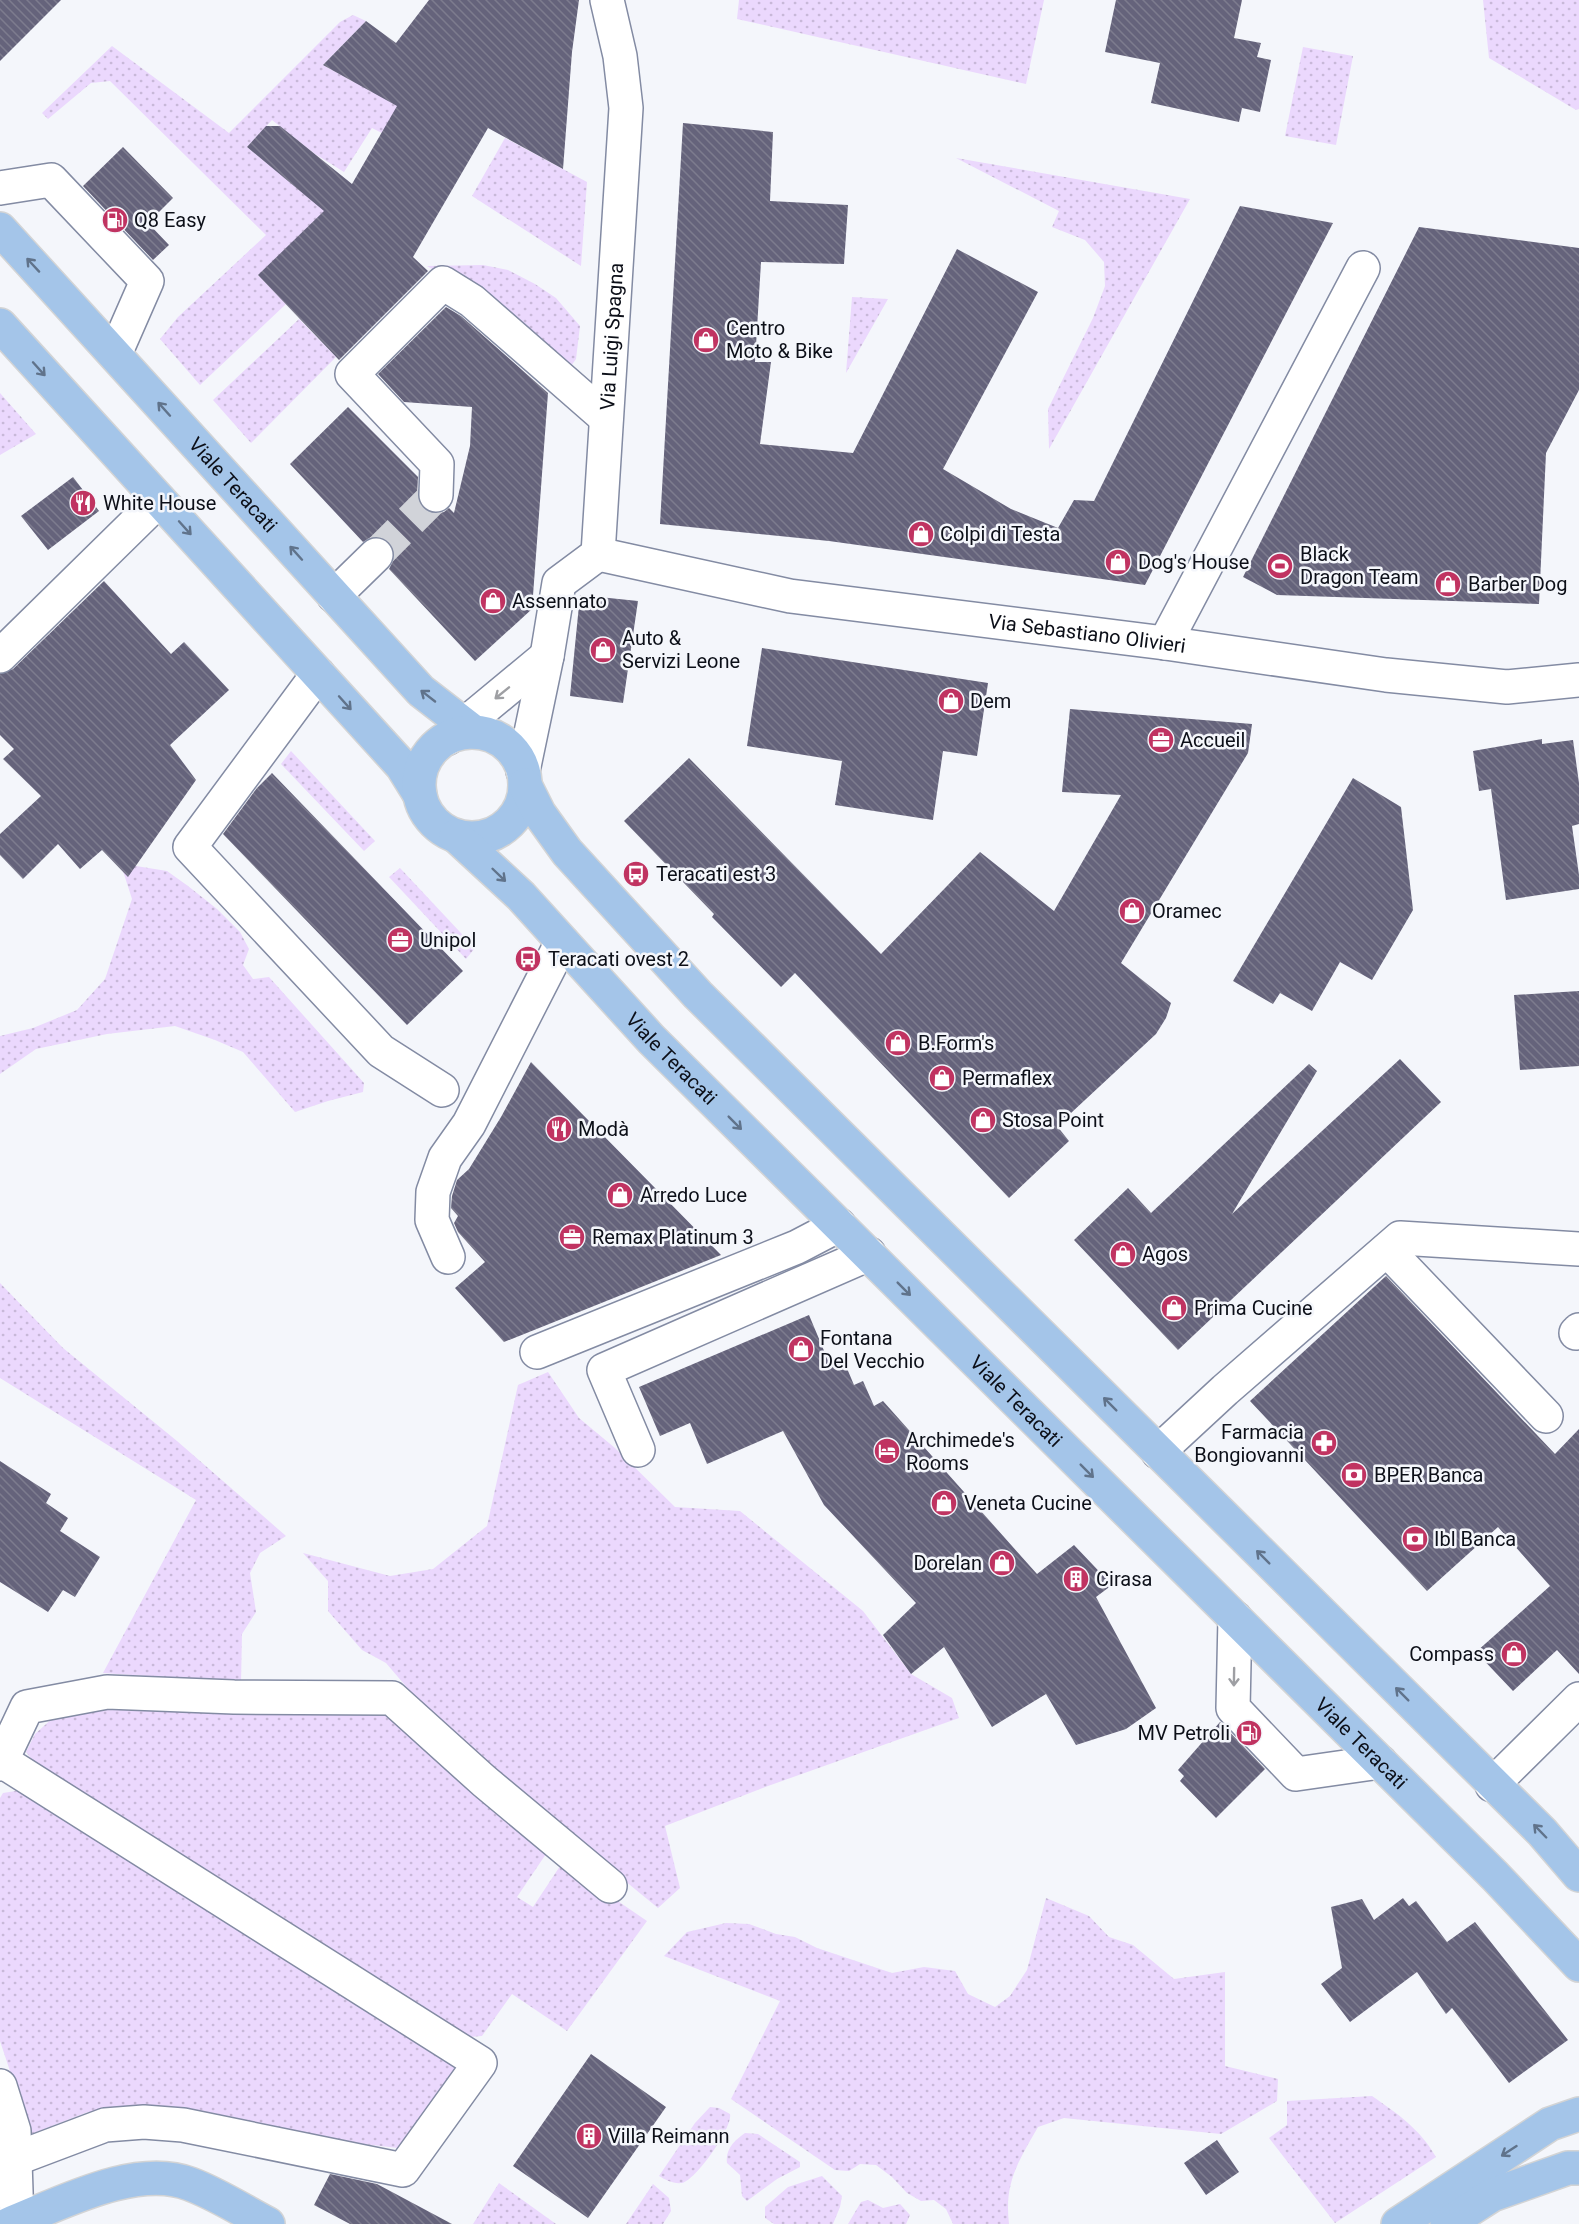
<svg xmlns="http://www.w3.org/2000/svg" width="1579" height="2224" font-family="Roboto,sans-serif">
	<style>
		.green { fill: url(#green-dots) }
		.building { fill: url(#building-back-hatch) }
		.lines { fill: none; stroke-linecap: round; stroke-linejoin: round }
		.minor-tunnel { stroke: #d1d3d9; stroke-width: 33; stroke-dasharray: 33 16; stroke-linecap: butt }
		.minor-casing { stroke: #838ba3; stroke-width: 36 }
		.major-casing { stroke: #d3d4d5; stroke-width: 36 }
		.minor { stroke: #fff; stroke-width: 33 }
		.major { stroke: #a4c5e9; stroke-width: 33 }
		.oneway { stroke: #60738b }
		.oneway2 { stroke: #9e9fa3 }
		.labels { text-anchor: middle; dominant-baseline: central; stroke-width: 5; stroke-linejoin: round; paint-order: stroke }
		.poi-label { font-size: 20px; fill: #0c0f18; stroke: #f4f6fb; text-anchor: start }
		.street-label { font-size: 20px; fill: #0c0f18; stroke: #f4f6fb }
	</style>
	<defs>
		<pattern id="green-dots" width="8" height="8" patternUnits="userSpaceOnUse" patternTransform="scale(1.5)"><rect width="8" height="8" fill="#ebd8fd"/><path d="M2 2h.1M6 6h.1" fill="none" stroke="#c8b8d8" stroke-width="1.8" stroke-linecap="round"/></pattern>
		<pattern id="building-back-hatch" width="6" height="6" patternUnits="userSpaceOnUse" patternTransform="scale(1.5)"><rect width="6" height="6" fill="#65637b"/><path d="M-1 5l2 2M0 0l6 6M5-1l2 2" fill="none" stroke="#7d7c8e"/></pattern>
	</defs>
	<rect width="100%" height="100%" fill="#f4f6fb"/>
	<path class="green" d="M 739,0 L 1044,0 L 1026,84 L 737,19 Z
		M 1483,0 L 1579,0 L 1579,109 L 1576,110 L 1489,58 Z
		M 353,15 L 366,21 L 323,65 L 354,82 L 366,63 L 409,89 L 382,133 L 372,128 L 344,172 L 315,154 L 272,120 L 247,147 L 290,182 L 398,248 L 258,275 L 286,304 L 200,385 L 160,339 L 178,317 L 266,235 L 110,81 L 91,83 L 48,119 L 42,113 L 112,46 L 229,133 L 340,22 Z
		M 1303,47 L 1353,56 L 1336,145 L 1285,136 Z
		M 505,138 L 587,182 L 581,266 L 472,196 Z
		M 956,158 L 1190,199 L 1049,449 L 1048,409 L 1093,318 L 1105,286 L 1104,262 L 1085,240 L 1052,227 L 1059,211 Z
		M 483,265 L 508,270 L 535,284 L 556,298 L 580,326 L 576,359 L 571,366 L 528,329 L 476,294 L 427,266 Z
		M 852,297 L 888,299 L 846,373 Z
		M 299,319 L 336,357 L 251,443 L 213,400 Z
		M 0,393 L 36,434 L 0,455 Z
		M 291,751 L 375,841 L 364,851 L 281,764 Z
		M 136,866 L 167,871 L 188,886 L 217,909 L 240,932 L 249,949 L 243,965 L 253,979 L 269,977 L 364,1083 L 363,1092 L 328,1101 L 295,1112 L 243,1052 L 215,1040 L 175,1026 L 107,1034 L 36,1049 L 0,1074 L 0,1036 L 33,1028 L 77,1010 L 105,979 L 132,899 L 123,871 Z
		M 400,868 L 475,948 L 466,959 L 389,877 Z
		M 0,1283 L 63,1348 L 177,1441 L 286,1536 L 260,1553 L 250,1573 L 256,1612 L 242,1634 L 241,1683 L 213,1686 L 176,1678 L 103,1673 L 196,1500 L 0,1378 Z
		M 548,1372 L 579,1418 L 615,1448 L 675,1507 L 740,1511 L 863,1611 L 911,1674 L 952,1698 L 959,1718 L 768,1786 L 665,1826 L 680,1888 L 658,1908 L 529,1802 L 433,1718 L 386,1663 L 362,1650 L 328,1611 L 328,1581 L 303,1553 L 390,1576 L 433,1569 L 487,1526 L 518,1385 Z
		M 112,1706 L 392,1714 L 548,1851 L 517,1897 L 533,1907 L 562,1863 L 647,1921 L 567,2031 L 512,1994 L 482,2036 L 468,2037 L 36,1765 L 26,1752 L 35,1734 L 55,1716 Z
		M 22,1790 L 459,2063 L 398,2148 L 286,2135 L 167,2108 L 88,2112 L 31,2134 L 0,2041 L 0,1798 L 3,1793 Z
		M 1046,1898 L 1089,1916 L 1109,1937 L 1133,1945 L 1174,1979 L 1225,1972 L 1225,2066 L 1278,2079 L 1277,2101 L 1221,2134 L 1064,2118 L 1038,2127 C 1018,2162 1004,2183 1009,2224 L 953,2224 L 946,2209 L 934,2200 L 921,2201 L 907,2193 L 892,2177 L 876,2165 L 860,2164 L 849,2171 L 835,2170 L 731,2099 L 780,2001 L 664,1956 L 687,1932 L 726,1923 L 749,1924 L 776,1934 L 795,1937 L 817,1948 L 892,1973 L 924,1967 L 955,1971 L 968,1994 L 995,2007 L 1010,1996 L 1027,1970 Z
		M 1372,2096 C 1398,2114 1420,2129 1436,2157 L 1335,2223 L 1269,2138 L 1287,2125 L 1287,2101 Z
		M 710,2107 L 719,2108 L 730,2114 C 733,2127 696,2180 682,2183 C 673,2184 666,2180 659,2176 L 695,2123 Z
		M 745,2133 L 758,2134 L 800,2162 L 800,2167 L 777,2179 L 747,2201 L 742,2196 L 740,2175 L 727,2163 C 725,2149 735,2140 745,2133 Z
		M 822,2176 L 842,2196 L 840,2207 L 833,2224 L 774,2224 L 765,2218 L 765,2207 L 788,2187 Z
		M 499,2183 L 556,2224 L 473,2224 Z
		M 653,2184 L 669,2198 L 671,2211 L 663,2224 L 626,2224 Z
		M 868,2200 L 883,2208 L 900,2204 L 910,2215 L 906,2224 L 848,2224 L 861,2202 Z"/>
	<path class="building" d="M 0,0 L 61,0 L 0,61 Z
		M 429,0 L 579,0 L 572,52 L 563,169 L 488,128 L 413,257 L 428,271 L 339,360 L 258,275 L 324,211 L 247,147 L 266,126 L 280,126 L 352,184 L 397,106 L 323,65 L 366,21 L 396,43 Z
		M 1116,0 L 1242,0 L 1234,38 L 1261,43 L 1257,57 L 1271,60 L 1260,112 L 1242,108 L 1239,122 L 1151,103 L 1160,63 L 1105,52 Z
		M 683,123 L 773,132 L 770,201 L 848,205 L 844,264 L 761,262 L 755,362 L 771,362 L 760,444 L 853,453 L 957,249 L 1038,292 L 943,469 L 1011,509 L 1058,528 L 1074,500 L 1094,501 L 1240,206 L 1333,223 L 1145,585 L 829,541 L 660,524 Z
		M 123,147 L 173,198 L 148,223 L 169,245 L 153,260 L 83,186 Z
		M 1419,227 L 1579,248 L 1579,390 L 1546,453 L 1539,604 L 1277,595 L 1243,577 Z
		M 446,307 L 461,316 L 548,393 L 532,609 L 475,661 L 389,569 L 394,559 L 394,551 L 390,542 L 380,537 L 371,537 L 363,542 L 290,464 L 348,407 L 418,477 L 417,495 L 420,504 L 426,511 L 436,514 L 444,512 L 449,508 L 454,513 L 470,446 L 472,407 L 404,402 L 378,374 Z
		M 73,477 L 99,511 L 48,550 L 21,516 Z
		M 104,581 L 171,654 L 184,642 L 229,690 L 170,745 L 196,780 L 128,877 L 102,850 L 80,869 L 58,844 L 23,879 L 0,855 L 0,834 L 41,796 L 3,759 L 14,749 L 0,735 L 0,674 L 13,669 Z
		M 580,595 L 638,601 L 623,703 L 570,696 Z
		M 762,648 L 988,683 L 977,756 L 943,751 L 933,820 L 835,805 L 842,761 L 747,746 Z
		M 1070,709 L 1252,724 L 1248,753 L 1121,963 L 1171,1003 L 1166,1018 L 1156,1034 L 1057,1126 L 1069,1141 L 1009,1198 L 795,973 L 781,987 L 712,917 L 714,914 L 624,821 L 689,758 L 881,954 L 980,852 L 1054,911 L 1121,795 L 1062,792 Z
		M 1542,739 L 1542,744 L 1573,740 L 1579,783 L 1579,824 L 1572,826 L 1579,875 L 1579,889 L 1506,900 L 1491,789 L 1479,791 L 1473,751 Z
		M 272,773 L 463,971 L 407,1025 L 223,834 L 257,788 Z
		M 1353,778 L 1401,807 L 1413,910 L 1372,980 L 1340,962 L 1312,1011 L 1280,993 L 1273,1004 L 1233,981 Z
		M 1579,991 L 1579,1066 L 1520,1070 L 1514,995 Z
		M 1400,1059 L 1441,1102 L 1178,1350 L 1074,1240 L 1128,1188 L 1151,1213 L 1309,1064 L 1317,1071 L 1232,1214 Z
		M 531,1062 L 721,1255 L 504,1342 L 455,1288 L 485,1262 L 458,1232 L 454,1223 L 458,1216 L 451,1208 L 452,1196 L 457,1180 L 469,1169 L 501,1117 Z
		M 1386,1276 L 1555,1454 L 1579,1429 L 1579,1674 L 1557,1650 L 1513,1691 L 1476,1652 L 1550,1586 L 1498,1527 L 1427,1591 L 1250,1401 Z
		M 809,1315 L 830,1365 L 843,1359 L 854,1385 L 863,1381 L 874,1406 L 883,1401 L 1037,1574 L 1074,1545 L 1112,1585 L 1096,1597 L 1156,1708 L 1126,1729 L 1076,1745 L 1046,1694 L 992,1727 L 944,1647 L 911,1674 L 883,1635 L 916,1603 L 824,1505 L 783,1431 L 707,1464 L 690,1423 L 660,1436 L 639,1387 Z
		M 0,1461 L 51,1494 L 46,1503 L 68,1518 L 60,1531 L 100,1557 L 75,1597 L 63,1590 L 48,1612 L 0,1582 Z
		M 1220,1722 L 1265,1769 L 1216,1818 L 1180,1781 L 1184,1776 L 1178,1770 Z
		M 1403,1898 L 1409,1906 L 1416,1901 L 1447,1942 L 1475,1922 L 1568,2040 L 1509,2083 L 1452,2008 L 1446,2014 L 1417,1972 L 1350,2022 L 1321,1984 L 1342,1968 L 1331,1907 L 1362,1899 L 1374,1920 Z
		M 591,2054 L 666,2107 L 588,2218 L 513,2166 Z
		M 1217,2140 L 1239,2172 L 1206,2195 L 1184,2163 Z
		M 330,2174 L 377,2184 L 452,2224 L 350,2224 L 314,2205 Z"/>
	<g class="lines">
		<path class="minor-tunnel" d="M 376,555 L 436,495"/>
		<defs>
			<g id="minor">
				<path d="M 0,188 L 51,180 L 147,281 L 115,354"/>
				<path d="M 436,495 L 437,464 L 352,374 L 443,283 L 472,301 L 606,418"/>
				<path id="s1" d="M 598,554 L 790,596 L 1165,643 L 1386,675 L 1507,687 L 1579,680"/>
				<path d="M 334,596 L 376,555"/>
				<path d="M 1165,643 L 1363,268"/>
				<path d="M 0,656 L 159,500"/>
				<path d="M 318,674 L 190,847 L 381,1051 L 442,1090"/>
				<path d="M 448,738 L 547,656"/>
				<path id="s2" d="M 523,771 L 547,656 L 559,583 L 598,554 L 626,108 L 620,56 L 607,0"/>
				<path d="M 1387,1250 L 1546,1416"/>
				<path d="M 448,1257 L 432,1220 L 433,1192 L 445,1158 L 469,1124 L 562,942"/>
				<path d="M 1576,1333 L 1579,1330"/>
				<path d="M 537,1352 L 797,1247 L 839,1225"/>
				<path d="M 638,1450 L 604,1370 L 869,1254"/>
				<path d="M 1158,1452 L 1225,1390 L 1400,1238 L 1579,1249"/>
				<path d="M 1235,1618 L 1233,1708 L 1296,1774 L 1380,1762"/>
				<path d="M 2,1761 L 480,2063 L 403,2170 L 183,2125 L 144,2122 L 105,2125 L 15,2159"/>
				<path d="M 0,1764 L 27,1707 L 107,1692 L 234,1697 L 392,1698 L 484,1781 L 610,1886"/>
				<path d="M 1492,1785 L 1579,1699"/>
				<path d="M 0,2086 L 14,2131 L 17,2221"/>
			</g>
			<g id="major">
				<path id="s3" d="M 0,229 L 421,691 L 474,732"/>
				<path d="M 0,325 L 402,766 L 420,795"/>
				<circle cx="472" cy="785" r="53"/>
				<path d="M 525,785 L 539,813 L 567,852 L 698,995 L 1542,1832 L 1579,1875"/>
				<path id="s4" d="M 456,836 L 521,896 L 651,1039 L 1495,1876 L 1579,1965"/>
				<path d="M 9,2224 C 60,2204 136,2163 190,2184 C 217,2194 243,2211 268,2224"/>
				<path d="M 1398,2224 L 1550,2124 L 1579,2114"/>
				<path d="M 1447,2224 L 1492,2195 L 1568,2168 L 1579,2168"/>
			</g>
		</defs>
		<use href="#minor" class="minor-casing"/>
		<use href="#major" class="major-casing"/>
		<use href="#minor" class="minor"/>
		<use href="#major" class="major"/>
	</g>
	<defs><path id="oneway-shaft" d="M-6 0H5M1.5-3L5.5 0L1.5 3" fill="none" stroke-width="1.6" stroke-linecap="round" stroke-linejoin="round" transform="scale(1.5)"/></defs>
	<g class="oneway">
		<use href="#oneway-shaft" transform="translate(33 265) rotate(-133)"/>
		<use href="#oneway-shaft" transform="translate(39 369) rotate(48)"/>
		<use href="#oneway-shaft" transform="translate(164 409) rotate(-132)"/>
		<use href="#oneway-shaft" transform="translate(185 528) rotate(48)"/>
		<use href="#oneway-shaft" transform="translate(296 553) rotate(-132)"/>
		<use href="#oneway-shaft" transform="translate(428 696) rotate(-142)"/>
		<use href="#oneway-shaft" transform="translate(345 703) rotate(48)"/>
		<use href="#oneway-shaft" transform="translate(499 875) rotate(44)"/>
		<use href="#oneway-shaft" transform="translate(735 1123) rotate(45)"/>
		<use href="#oneway-shaft" transform="translate(904 1289) rotate(45)"/>
		<use href="#oneway-shaft" transform="translate(1110 1404) rotate(-135)"/>
		<use href="#oneway-shaft" transform="translate(1087 1471) rotate(45)"/>
		<use href="#oneway-shaft" transform="translate(1263 1557) rotate(-135)"/>
		<use href="#oneway-shaft" transform="translate(1402 1694) rotate(-135)"/>
		<use href="#oneway-shaft" transform="translate(1540 1831) rotate(-134)"/>
		<use href="#oneway-shaft" transform="translate(1509 2151) rotate(147)"/>
	</g>
	<g class="oneway2">
		<use href="#oneway-shaft" transform="translate(502 693) rotate(141)"/>
		<use href="#oneway-shaft" transform="translate(1234 1677) rotate(91)"/>
	</g>
	<defs>
		<symbol id="fuel-disc" viewBox="-11 -11 22 22"><circle r="9.5" fill="#c03361" stroke="#f4f6fb"/><path d="M-5.5-6h7V0h2V4h1.3V-2.5L3-4.5l.8-.8L6-3V5H2.5V1h-1V6h-7ZM-4.2-4.7v3.2H.2V-4.7Z" fill="#fff"/></symbol>
		<symbol id="shop-disc" viewBox="-11 -11 22 22"><circle r="9.5" fill="#c03361" stroke="#f4f6fb"/><path d="M-5-2.5h2.3a2.7 3.5 0 0 1 5.4 0H5L5.5 6h-11ZM-1.5-2.5h3a1.5 2.3 0 0 0-3 0Z" fill="#fff"/></symbol>
		<symbol id="restaurant-disc" viewBox="-11 -11 22 22"><circle r="9.5" fill="#c03361" stroke="#f4f6fb"/><path d="M-5-6h1v4h1v-4h1v4h1v-4h1v5L-1.5 .5V6h-2V.5L-5-1ZM5-6V6H3V1.5H1.5Q1.5-4 5-6Z" fill="#fff"/></symbol>
		<symbol id="stadium-disc" viewBox="-11 -11 22 22"><circle r="9.5" fill="#c03361" stroke="#f4f6fb"/><path d="M0-5a6.5 5 0 1 0 0 10a6.5 5 0 1 0 0-10ZM-3.5-1.8h7v3.6h-7Z" fill="#fff"/></symbol>
		<symbol id="office-disc" viewBox="-11 -11 22 22"><circle r="9.5" fill="#c03361" stroke="#f4f6fb"/><path d="M-6-3h4V-5.5h4V-3h4V5H-6ZM-1-4.5V-3h2v-1.5ZM-6 0V1H6V0Z" fill="#fff"/></symbol>
		<symbol id="bus-disc" viewBox="-11 -11 22 22"><circle r="9.5" fill="#c03361" stroke="#f4f6fb"/><path d="M-5-6H5V4H4V6H2V4H-2V6H-4V4H-5ZM-3.5-4V0h7V-4ZM-3.5 1.2v1.5H-2V1.2ZM2 1.2v1.5H3.5V1.2Z" fill="#fff"/></symbol>
		<symbol id="pharmacy-disc" viewBox="-11 -11 22 22"><circle r="9.5" fill="#c03361" stroke="#f4f6fb"/><path d="M-2-6h4v4h4v4h-4v4h-4v-4h-4v-4h4Z" fill="#fff"/></symbol>
		<symbol id="hotel-disc" viewBox="-11 -11 22 22"><circle r="9.5" fill="#c03361" stroke="#f4f6fb"/><path d="M-6-4.5h1.5V1H6V5H4.5V3h-9V5H-6ZM-4 0a1.8 1.8 0 1 1 3.6 0ZM.5 0V-2.5h3Q6-2.5 6 0Z" fill="#fff"/></symbol>
		<symbol id="bank-disc" viewBox="-11 -11 22 22"><circle r="9.5" fill="#c03361" stroke="#f4f6fb"/><path d="M-6-4H6V4H-6ZM0-2.3a2.3 2.3 0 1 0 0 4.6a2.3 2.3 0 1 0 0-4.6Z" fill="#fff"/></symbol>
		<symbol id="building-disc" viewBox="-11 -11 22 22"><circle r="9.5" fill="#c03361" stroke="#f4f6fb"/><path d="M-4-6H4V6H1V3H-1V6H-4ZM-2.5-4.3h1.7v1.8h-1.7ZM.8-4.3h1.7v1.8H.8ZM-2.5-1h1.7V.8h-1.7ZM.8-1h1.7V.8H.8Z" fill="#fff"/></symbol>
	</defs>
	<g fill-rule="evenodd">
		<use href="#fuel-disc" x="100" y="205" width="30" height="30"/>
		<use href="#shop-disc" x="691" y="325" width="30" height="30"/>
		<use href="#restaurant-disc" x="68" y="488" width="30" height="30"/>
		<use href="#shop-disc" x="906" y="519" width="30" height="30"/>
		<use href="#shop-disc" x="1103" y="547" width="30" height="30"/>
		<use href="#stadium-disc" x="1265" y="551" width="30" height="30"/>
		<use href="#shop-disc" x="1433" y="569" width="30" height="30"/>
		<use href="#shop-disc" x="478" y="586" width="30" height="30"/>
		<use href="#shop-disc" x="588" y="635" width="30" height="30"/>
		<use href="#shop-disc" x="936" y="686" width="30" height="30"/>
		<use href="#office-disc" x="1146" y="725" width="30" height="30"/>
		<use href="#bus-disc" x="621" y="859" width="30" height="30"/>
		<use href="#shop-disc" x="1117" y="896" width="30" height="30"/>
		<use href="#office-disc" x="385" y="925" width="30" height="30"/>
		<use href="#bus-disc" x="513" y="944" width="30" height="30"/>
		<use href="#shop-disc" x="883" y="1028" width="30" height="30"/>
		<use href="#shop-disc" x="927" y="1063" width="30" height="30"/>
		<use href="#shop-disc" x="968" y="1105" width="30" height="30"/>
		<use href="#restaurant-disc" x="544" y="1114" width="30" height="30"/>
		<use href="#shop-disc" x="605" y="1180" width="30" height="30"/>
		<use href="#office-disc" x="557" y="1222" width="30" height="30"/>
		<use href="#shop-disc" x="1108" y="1239" width="30" height="30"/>
		<use href="#shop-disc" x="1159" y="1293" width="30" height="30"/>
		<use href="#shop-disc" x="786" y="1334" width="30" height="30"/>
		<use href="#pharmacy-disc" x="1309" y="1428" width="30" height="30"/>
		<use href="#hotel-disc" x="872" y="1436" width="30" height="30"/>
		<use href="#bank-disc" x="1339" y="1460" width="30" height="30"/>
		<use href="#shop-disc" x="929" y="1488" width="30" height="30"/>
		<use href="#bank-disc" x="1400" y="1524" width="30" height="30"/>
		<use href="#shop-disc" x="987" y="1548" width="30" height="30"/>
		<use href="#building-disc" x="1061" y="1564" width="30" height="30"/>
		<use href="#shop-disc" x="1499" y="1639" width="30" height="30"/>
		<use href="#fuel-disc" x="1234" y="1718" width="30" height="30"/>
		<use href="#building-disc" x="574" y="2121" width="30" height="30"/>
	</g>
	<g class="labels">
		<g class="poi-label">
			<text x="134" y="220">Q8 Easy</text>
			<text x="726" y="328">Centro<tspan x="726" dy="23">Moto &amp; Bike</tspan></text>
			<text x="103" y="503">White House</text>
			<text x="940" y="534">Colpi di Testa</text>
			<text x="1300" y="554">Black<tspan x="1300" dy="23">Dragon Team</tspan></text>
			<text x="1138" y="562">Dog's House</text>
			<text x="1468" y="584">Barber Dog</text>
			<text x="512" y="601">Assennato</text>
			<text x="622" y="638">Auto &amp;<tspan x="622" dy="23">Servizi Leone</tspan></text>
			<text x="970" y="701">Dem</text>
			<text x="1180" y="740">Accueil</text>
			<text x="656" y="874">Teracati est 3</text>
			<text x="1152" y="911">Oramec</text>
			<text x="420" y="940">Unipol</text>
			<text x="548" y="959">Teracati ovest 2</text>
			<text x="918" y="1043">B.Form's</text>
			<text x="962" y="1078">Permaflex</text>
			<text x="1002" y="1120">Stosa Point</text>
			<text x="578" y="1129">Modà</text>
			<text x="640" y="1195">Arredo Luce</text>
			<text x="592" y="1237">Remax Platinum 3</text>
			<text x="1142" y="1254">Agos</text>
			<text x="1194" y="1308">Prima Cucine</text>
			<text x="820" y="1338">Fontana<tspan x="820" dy="23">Del Vecchio</tspan></text>
			<text x="1304" y="1432" text-anchor="end">Farmacia<tspan x="1304" dy="23">Bongiovanni</tspan></text>
			<text x="906" y="1440">Archimede's<tspan x="906" dy="23">Rooms</tspan></text>
			<text x="1374" y="1475">BPER Banca</text>
			<text x="964" y="1503">Veneta Cucine</text>
			<text x="1434" y="1539">Ibl Banca</text>
			<text x="982" y="1563" text-anchor="end">Dorelan</text>
			<text x="1096" y="1579">Cirasa</text>
			<text x="1494" y="1654" text-anchor="end">Compass</text>
			<text x="1230" y="1733" text-anchor="end">MV Petroli</text>
			<text x="608" y="2136">Villa Reimann</text>
		</g>
		<g class="street-label">
			<text stroke="none"><textPath href="#s2" startOffset="458">Via Luigi Spagna</textPath></text>
			<text stroke="none"><textPath href="#s3" startOffset="346">Viale Teracati</textPath></text>
			<text stroke="none"><textPath href="#s1" startOffset="496">Via Sebastiano Olivieri</textPath></text>
			<text stroke="none"><textPath href="#s4" startOffset="310">Viale Teracati</textPath></text>
			<text stroke="none"><textPath href="#s4" startOffset="796">Viale Teracati</textPath></text>
			<text stroke="none"><textPath href="#s4" startOffset="1282">Viale Teracati</textPath></text>
		</g>
	</g>
</svg>
